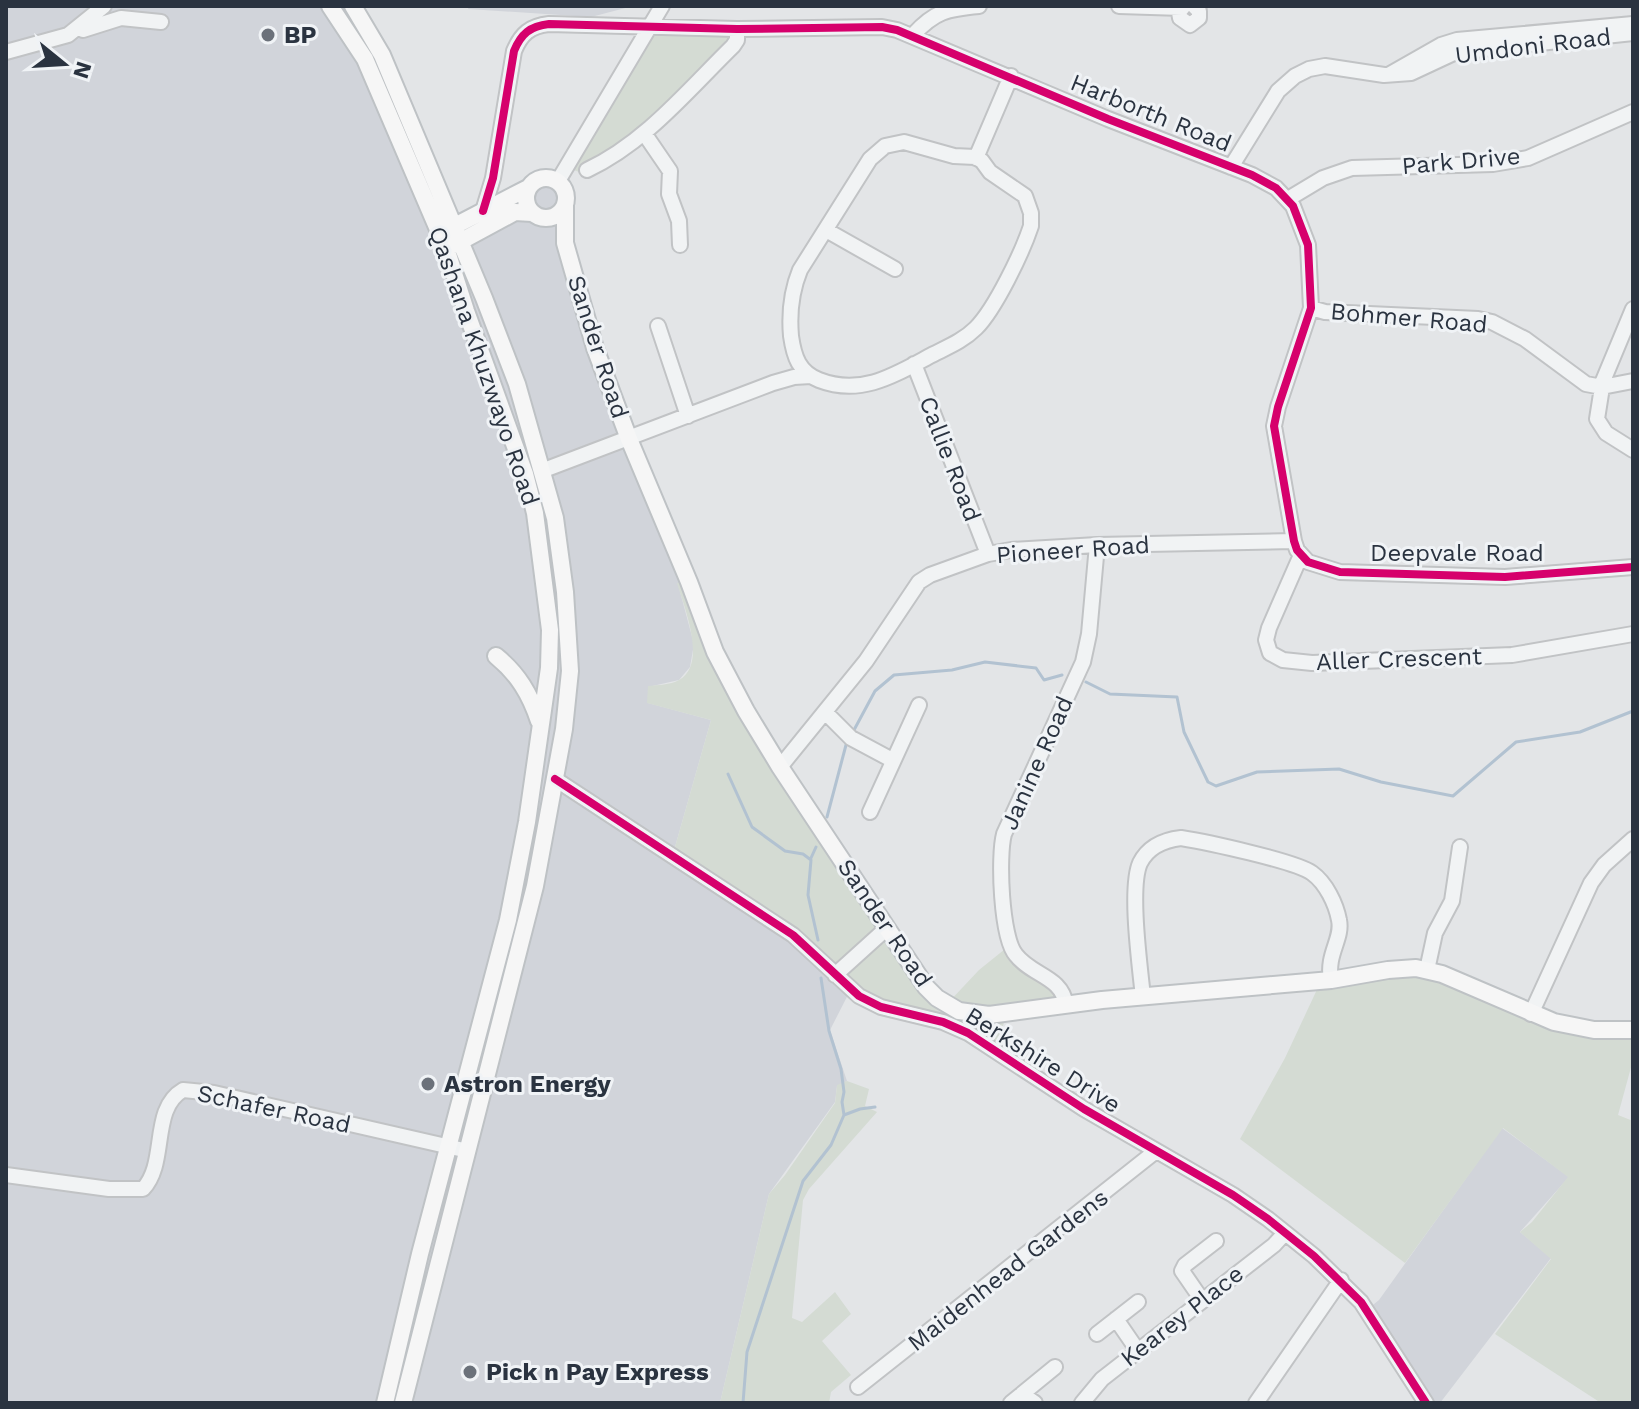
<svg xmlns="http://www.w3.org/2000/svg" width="1639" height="1409" font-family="'Work Sans',sans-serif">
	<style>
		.built { fill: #d1d4da }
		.green { fill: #d4dbd3 }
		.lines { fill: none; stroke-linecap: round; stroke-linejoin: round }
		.stream { stroke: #b2c2d1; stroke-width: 3 }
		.minor-casing { stroke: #c1c3c5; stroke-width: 18 }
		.major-casing { stroke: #bec2c5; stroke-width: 20 }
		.minor { stroke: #f1f3f4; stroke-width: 14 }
		.major { stroke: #f6f6f6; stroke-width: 16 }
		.cycleway-casing { stroke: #f0f3f6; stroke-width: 13 }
		.cycleway { stroke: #d6006c; stroke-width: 8 }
		.poi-dot { fill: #6b717a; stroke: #f0f3f6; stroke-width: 3 }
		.labels { text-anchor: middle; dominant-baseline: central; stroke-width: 6; stroke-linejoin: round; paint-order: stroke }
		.poi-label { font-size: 24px; font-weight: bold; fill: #2a3340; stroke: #f0f3f6; text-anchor: start }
		.street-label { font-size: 24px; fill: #2a3340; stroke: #f0f3f6 }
	</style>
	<rect width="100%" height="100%" fill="#e3e5e7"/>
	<path class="built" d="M 6,6 L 352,6 L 454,225 L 566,167 L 560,181 L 566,244 L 596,347 L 690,581 L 678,584 L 694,644 L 690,667 L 679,680 L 648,687 L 648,703 L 711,720 L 673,854 L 748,906 L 851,989 L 830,1030 L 847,1081 L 837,1086 L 835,1102 L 769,1194 L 720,1403 L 6,1403 Z
		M 469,6 L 633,6 L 591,17 L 468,9 Z
		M 1502,1128 L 1569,1177 L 1520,1232 L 1551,1258 L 1440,1403 L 1427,1403 L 1368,1309 L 1379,1300 Z"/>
	<path class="green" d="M 649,27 L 738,36 L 644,133 L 587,170 L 579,172 L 566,167 Z
		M 690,581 L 727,675 L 947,1004 L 979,970 L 1010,945 L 1064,997 L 1007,1013 L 995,1051 L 968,1034 L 882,1007 L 673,854 L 711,720 L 647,703 L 648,686 C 658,685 670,685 679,680 C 708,664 684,607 677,583 Z
		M 1401,968 L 1532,1013 L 1633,1029 L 1633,1060 L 1618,1115 L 1633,1121 L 1633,1403 L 1601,1403 L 1495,1334 L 1551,1259 L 1520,1232 L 1532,1222 L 1568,1177 L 1503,1128 L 1405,1263 L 1240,1139 L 1285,1058 L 1321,981 Z
		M 847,1081 L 869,1089 L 865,1106 L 877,1112 L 809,1189 L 803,1200 L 792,1318 L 802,1322 L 835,1292 L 851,1314 L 822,1341 L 851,1375 L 831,1392 L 829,1403 L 720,1403 L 769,1194 L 785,1175 L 835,1103 L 837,1085 Z"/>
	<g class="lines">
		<path class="stream" d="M 1086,682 L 1110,694 L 1177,697 L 1184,732 L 1208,782 L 1216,786 L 1257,772 L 1339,769 L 1381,782 L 1453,796 L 1516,742 L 1580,732 L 1633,711
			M 854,730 L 875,691 L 894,675 L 952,670 L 985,662 L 1036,668 L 1044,680 L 1062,675
			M 728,774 L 752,827 L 785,851 L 803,854 L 811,860 L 808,895 L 818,940
			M 827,817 L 846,745
			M 811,858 L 816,847
			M 821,978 L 829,1031 L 841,1069 L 844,1092 L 842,1102 L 844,1115
			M 743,1403 L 747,1352 L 803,1181 L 831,1145 L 844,1115 L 860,1109 L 875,1107"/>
		<defs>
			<path id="minor" d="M 1119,6 L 1182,8
				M 1184,6 L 1179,12 L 1180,18 L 1190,25 L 1199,18 L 1199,11 L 1194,6
				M 83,30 L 121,18 L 161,22
				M 913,35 C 935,11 947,9 979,6
				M 6,52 L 68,35 L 104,6
				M 1390,74 L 1441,45 L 1457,40 L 1633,24
				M 644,133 L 670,171 L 669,194 L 679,221 L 680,245
				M 904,142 L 954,156 L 975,157 L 982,161 L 990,172 L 1025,196 L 1031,213 L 1031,226 C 1022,253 995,309 976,328 C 962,342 945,348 928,357 C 893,376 860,396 819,380 C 799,372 794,357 791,336 C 789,313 791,292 800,270 L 870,159 L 885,146 Z
				M 976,158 L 1011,76
				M 1231,167 L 1278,91 L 1295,76 L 1309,69 L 1325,66 L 1384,75 L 1411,73 L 1456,52 L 1633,33
				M 587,170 C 645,143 688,90 733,46 L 737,40 L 737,29
				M 558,181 L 662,6
				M 1288,199 L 1323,178 L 1352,168 L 1493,164 L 1528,158 L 1633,112
				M 483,211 L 493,178 L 514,51 C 521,34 530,26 549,24 L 737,29 L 882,27 L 897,30 L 1108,119 L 1252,175 L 1276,188 L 1293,206 L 1308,245 L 1311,308 L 1278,407 L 1274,426 L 1294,541 L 1297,550 L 1308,562 L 1340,572 L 1505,577 L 1633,567
				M 826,230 L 895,269
				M 1311,308 L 1325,312 L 1478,319 L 1492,322 L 1525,339 L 1586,384 L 1602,387 L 1633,381
				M 1633,309 L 1603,381 L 1597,419 L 1606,433 L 1633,450
				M 658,326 L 688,416
				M 914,364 L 988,554
				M 544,470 L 773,383 L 794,377 L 811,376
				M 1301,555 L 1269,628 L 1266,640 L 1270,653 L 1283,660 L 1312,663 L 1512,655 L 1633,634
				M 825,712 L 851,738 L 892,760
				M 780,767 L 866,661 L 919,582 L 930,575 L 988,554 L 1011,550 L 1097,545 L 1294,541
				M 555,779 L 793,935 L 859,996 L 881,1007 L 943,1022 L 968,1033 L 1084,1109 L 1233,1195 L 1268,1219 L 1314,1256 L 1361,1302 L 1426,1403
				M 870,812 L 919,705
				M 1427,970 L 1435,933 L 1452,901 L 1460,847
				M 835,975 L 887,928
				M 1143,997 C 1140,967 1129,888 1140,863 C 1148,847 1164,840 1181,838 C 1206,842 1295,861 1312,873 C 1326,883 1336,904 1339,920 C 1343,939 1326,954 1331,980
				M 1066,1005 C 1062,976 1032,976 1016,955 C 1001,938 998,856 1004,834 L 1083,662 L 1089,634 L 1097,545
				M 1531,1014 L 1591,883 L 1604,865 L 1633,839
				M 6,1175 L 109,1189 L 143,1189 C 168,1163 150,1109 183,1090 L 214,1093 L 468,1151
				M 1202,1300 L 1182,1271 L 1185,1265 L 1216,1241
				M 1116,1319 L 1138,1351
				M 1097,1334 L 1138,1302
				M 858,1387 L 1156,1151
				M 1022,1394 L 1035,1403
				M 1011,1403 L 1055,1367
				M 1082,1403 L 1102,1379 L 1274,1245 L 1285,1233
				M 1256,1403 L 1341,1280"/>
			<path id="major" d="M 330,6 L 365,59 L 446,248 L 466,311 L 525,474 L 535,513 L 550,630 L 549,668 L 527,822 L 508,920 L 420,1254 L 385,1403
				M 353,6 L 382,55 L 484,298 L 517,384 L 555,518 L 565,592 L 570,671 L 564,729 L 535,886 L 403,1403
				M526 198a20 20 0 1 1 40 0a20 20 0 1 1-40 0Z
				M 565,205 L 565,243 L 595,348 L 629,439 L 689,582 L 715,652 L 746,711 L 780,767 L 926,987 L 937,998 L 959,1011 L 989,1015 L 1102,1000 L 1331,980 L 1388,970 L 1416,968 L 1442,974 L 1554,1022 L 1594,1030 L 1633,1030
				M 445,231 L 528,188
				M 454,245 L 515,212 L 532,213
				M 496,656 C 518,674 530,694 539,721"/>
		</defs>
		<use href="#minor" class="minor-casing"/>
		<use href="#major" class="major-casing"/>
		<use href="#minor" class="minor"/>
		<use href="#major" class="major"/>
		<defs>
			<path id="cycleway" d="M 483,211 L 493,178 L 514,51 C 521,34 530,26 549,24 L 737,29 L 882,27 L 897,30 L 1108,119 L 1252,175 L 1276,188 L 1293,206 L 1308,245 L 1311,308 L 1278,407 L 1274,426 L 1294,541 L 1297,550 L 1308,562 L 1340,572 L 1505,577 L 1633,567
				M 555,779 L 793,935 L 859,996 L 881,1007 L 943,1022 L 968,1033 L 1084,1109 L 1233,1195 L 1268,1219 L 1314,1256 L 1361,1302 L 1426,1403"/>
		</defs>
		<use href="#cycleway" class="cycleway-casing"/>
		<use href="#cycleway" class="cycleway"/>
	</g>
	<g class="poi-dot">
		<circle cx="268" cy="35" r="8"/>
		<circle cx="428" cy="1084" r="8"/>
		<circle cx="470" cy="1372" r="8"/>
	</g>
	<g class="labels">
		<g class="poi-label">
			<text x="284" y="35">BP</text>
			<text x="444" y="1084">Astron Energy</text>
			<text x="486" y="1372">Pick n Pay Express</text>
		</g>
		<g class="street-label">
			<text transform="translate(1533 46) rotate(-7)">Umdoni Road</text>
			<text transform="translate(1151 113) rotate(22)">Harborth Road</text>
			<text transform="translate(1461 161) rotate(-5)">Park Drive</text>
			<text transform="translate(1409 318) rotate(5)">Bohmer Road</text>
			<text transform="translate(598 347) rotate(72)">Sander Road</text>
			<text transform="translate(484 366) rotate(71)">Qashana Khuzwayo Road</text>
			<text transform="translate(950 459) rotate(69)">Callie Road</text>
			<text transform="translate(1073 550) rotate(-4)">Pioneer Road</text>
			<text x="1457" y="553">Deepvale Road</text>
			<text transform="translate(1399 659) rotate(-2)">Aller Crescent</text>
			<text transform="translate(1037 763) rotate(-66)">Janine Road</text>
			<text transform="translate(885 923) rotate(56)">Sander Road</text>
			<text transform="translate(1043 1060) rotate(32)">Berkshire Drive</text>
			<text transform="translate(274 1109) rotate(12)">Schafer Road</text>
			<text transform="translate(1008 1270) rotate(-38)">Maidenhead Gardens</text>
			<text transform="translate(1182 1316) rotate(-38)">Kearey Place</text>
		</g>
	</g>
	<rect width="1639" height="1409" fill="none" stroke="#2a3340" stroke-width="16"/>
	<g transform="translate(64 64) rotate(108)" stroke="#f0f3f6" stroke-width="6" paint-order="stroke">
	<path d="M0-6L14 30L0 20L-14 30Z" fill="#2a3340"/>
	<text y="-12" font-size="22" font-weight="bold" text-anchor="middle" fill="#2a3340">N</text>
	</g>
</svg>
